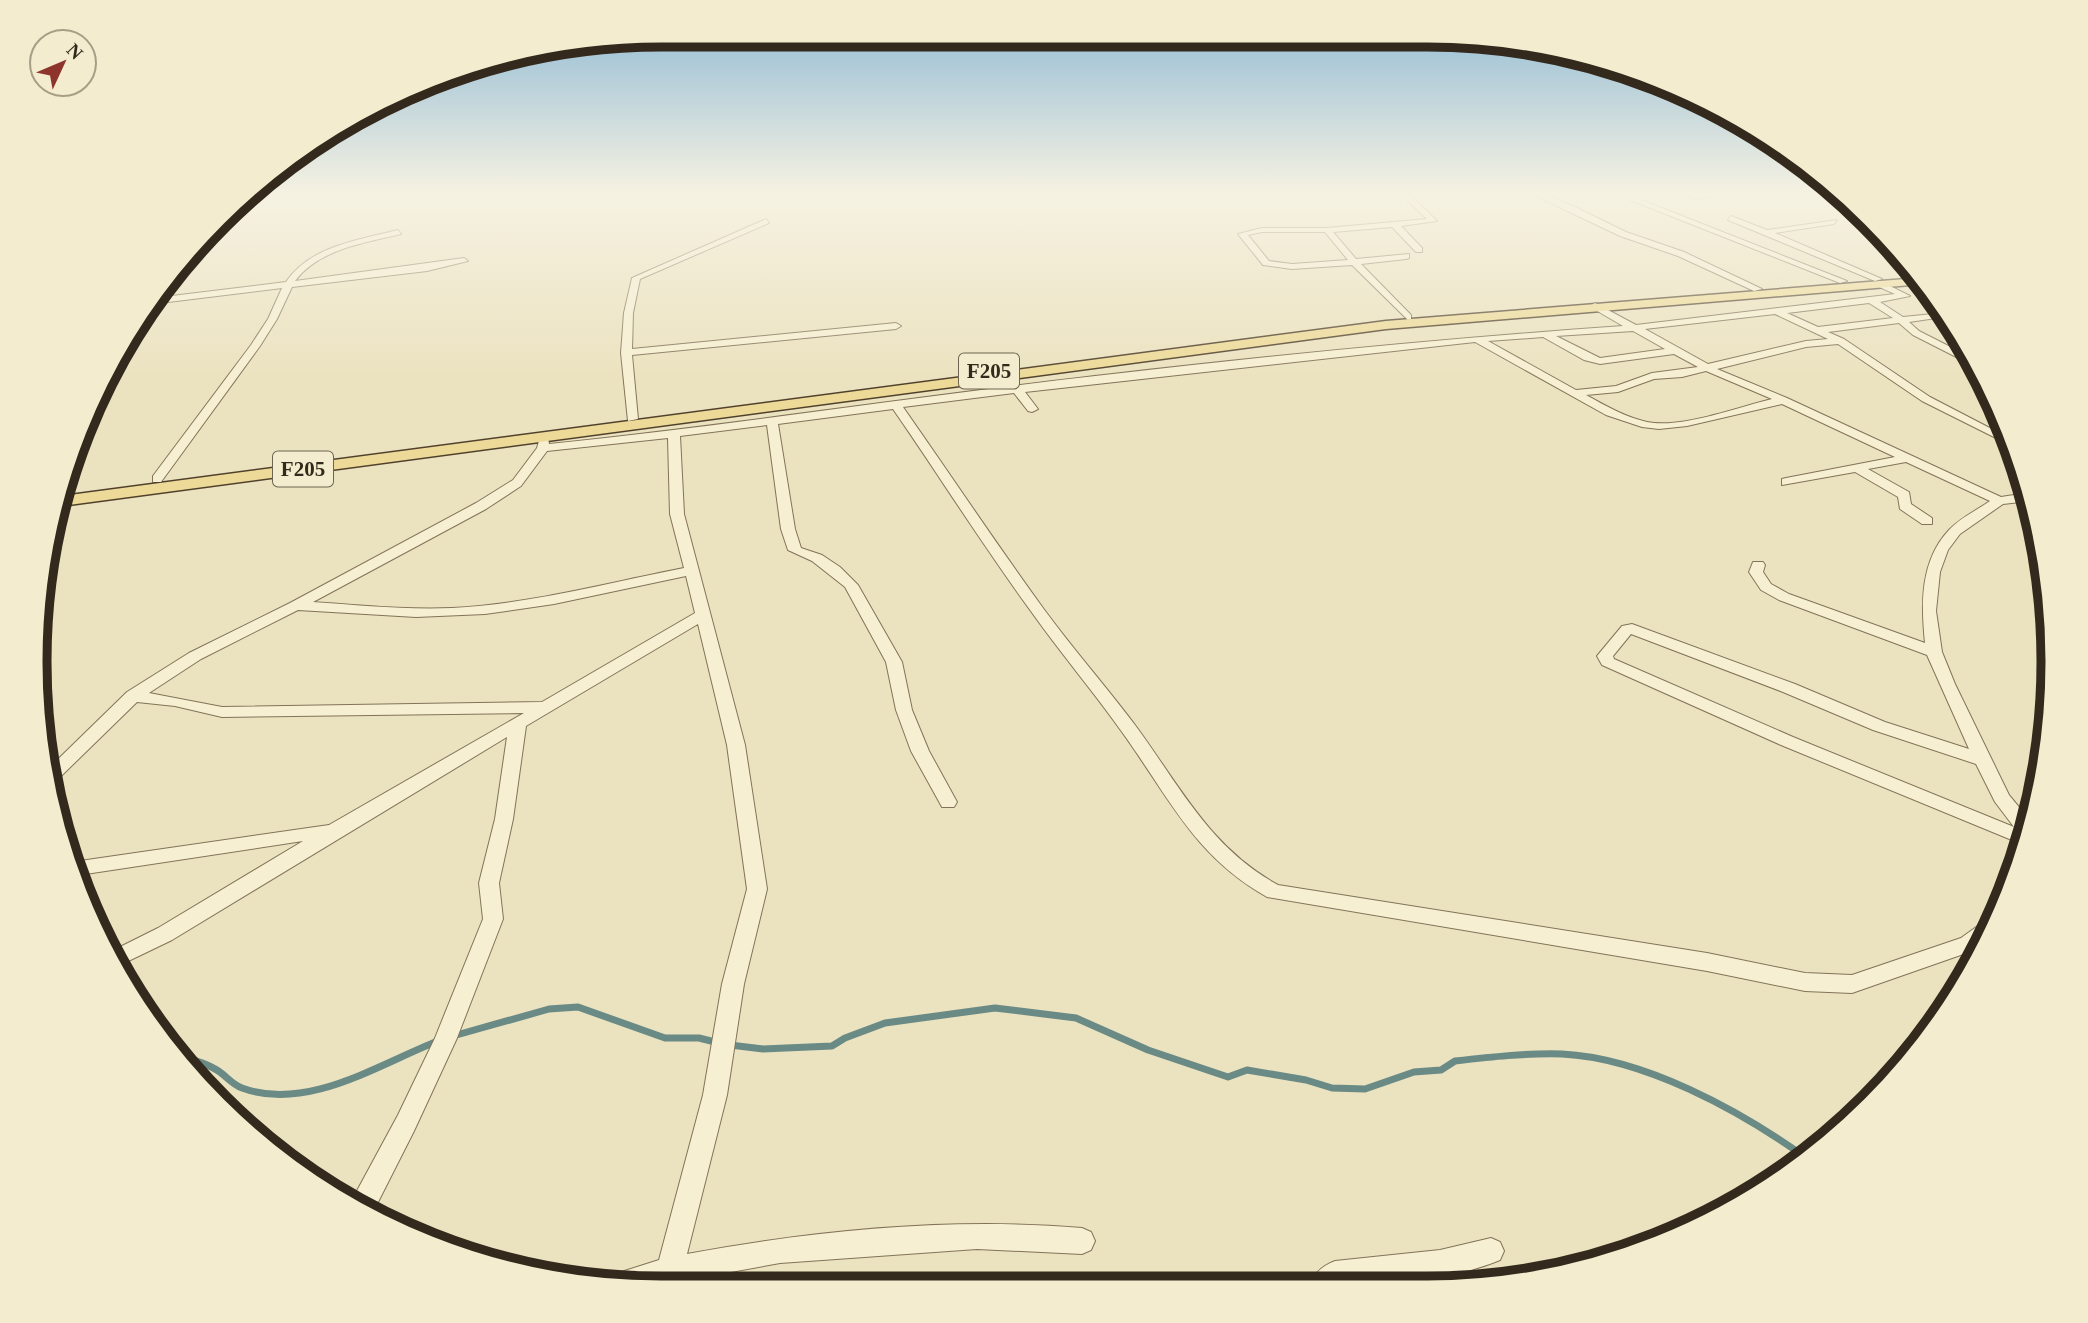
<svg xmlns="http://www.w3.org/2000/svg" width="2088" height="1323" font-family="'Times New Roman',serif">
	<style>
		.lines { fill: none; stroke-linecap: round; stroke-linejoin: round }
		.stream { stroke: #6a8a85; stroke-width: 7 }
		.minor-casing { stroke: #827359; stroke-width: 2 }
		.major-casing { stroke: #50412d; stroke-width: 3 }
		.minor { fill: #f6efd2; fill-rule: evenodd }
		.major { fill: #edda98; fill-rule: evenodd }
		.labels { text-anchor: middle; dominant-baseline: central; stroke-width: 5; stroke-linejoin: round; paint-order: stroke }
		.shield { fill: #f3ecce; stroke: #6d6451; stroke-width: 2 }
		.shield-label { font-size: 21px; font-weight: bold; fill: #33291c }
		.rim { fill: none; stroke: #33291c; stroke-width: 9 }
	</style>
	<rect width="100%" height="100%" fill="#ebe2bf"/>
	<g class="lines">
		<path class="stream" d="M 453,1036 L 549,1009 L 578,1007 L 665,1038 L 699,1038 L 715,1042
			M 730,1045 L 763,1049 L 832,1046 L 845,1038 L 885,1023 L 995,1008 L 1076,1018 L 1148,1050 L 1228,1077 L 1247,1070 L 1306,1080 L 1332,1088 L 1365,1089 L 1414,1072 L 1441,1070 L 1455,1061 C 1490,1057 1526,1053 1562,1054 C 1644,1058 1739,1110 1805,1157
			M 185,1057 C 195,1061 206,1063 215,1069 C 225,1074 231,1084 242,1088 C 307,1112 379,1064 438,1041"/>
		<defs>
			<path id="minor" d="M 1401,194 L 1409,194 L 1437,221 L 1401,226 L 1422,248 L 1422,252 L 1416,252 L 1392,227 L 1333,232 L 1356,259 L 1409,254 L 1409,258 L 1406,259 L 1361,264 L 1411,315 L 1411,319 L 1408,320 L 1352,265 L 1292,269 L 1263,265 L 1238,234 L 1262,228 L 1327,228 L 1427,219 ZM 1262,232 L 1325,232 L 1348,260 L 1292,264 L 1269,261 L 1248,235 Z
				M 1532,194 L 1543,194 L 1573,206 L 1626,232 L 1684,252 L 1762,289 L 1754,291 L 1678,256 L 1620,236 Z
				M 1615,194 L 1626,194 L 1847,281 L 1840,283 Z
				M 1697,194 L 1719,194 L 1695,199 L 1691,197 Z
				M 1731,216 L 1767,230 L 1837,220 L 1834,224 L 1775,233 L 1882,279 L 1875,281 L 1728,220 Z
				M 766,219 L 769,223 L 640,279 L 633,313 L 632,349 L 896,323 L 901,326 L 896,329 L 632,355 L 638,419 L 628,421 L 621,353 L 624,313 L 632,278 Z
				M 398,230 L 401,234 C 364,243 319,249 295,281 L 464,258 L 468,261 L 427,271 L 292,287 L 277,319 L 260,346 L 161,482 L 153,482 L 153,476 L 251,345 L 268,319 L 282,288 L 152,304 L 155,298 L 286,282 C 310,246 359,240 398,230 Z
				M 1880,281 L 1910,296 L 1880,302 L 1903,317 L 1943,313 L 1943,317 L 1909,322 L 1919,331 L 1974,359 L 1978,368 L 1913,335 L 1899,323 L 1828,332 L 1844,339 L 1930,397 L 2009,438 L 2014,447 L 1922,401 L 1838,344 L 1806,347 L 1717,369 L 1787,398 L 2001,497 L 2027,493 L 2029,501 L 2003,504 L 1960,534 L 1948,550 L 1940,572 L 1936,611 L 1942,652 L 1955,684 L 2009,795 L 2032,823 L 2024,845 L 1781,745 L 1602,665 L 1597,656 L 1622,626 L 1632,624 L 1795,684 L 1885,722 L 1969,749 L 1927,655 L 1779,600 L 1761,590 L 1749,572 L 1753,562 L 1763,562 L 1765,565 L 1763,572 L 1771,584 L 1789,594 L 1925,643 C 1921,604 1920,561 1949,530 C 1960,518 1977,510 1990,501 L 1906,462 L 1868,469 L 1909,492 L 1911,504 L 1932,518 L 1932,524 L 1922,524 L 1900,509 L 1898,497 L 1855,472 L 1782,485 L 1782,479 L 1786,478 L 1895,457 L 1782,404 L 1687,426 L 1659,429 L 1642,427 L 1606,415 L 1475,342 L 1025,392 L 1038,409 L 1032,412 L 1028,411 L 1014,393 L 903,407 C 950,474 995,542 1043,608 C 1072,648 1105,685 1135,725 C 1180,786 1209,847 1278,885 L 1707,953 L 1805,973 L 1852,975 L 1961,938 L 1986,920 L 1996,919 L 1986,942 L 1975,950 L 1852,993 L 1805,991 L 1707,971 L 1267,897 C 1194,856 1169,797 1122,732 C 1094,692 1062,655 1033,614 C 984,547 940,477 893,409 L 778,424 L 795,529 L 801,548 L 822,555 L 840,567 L 858,585 L 902,662 L 912,710 L 929,751 L 957,802 L 954,807 L 942,807 L 911,751 L 896,710 L 886,662 L 845,587 L 812,561 L 788,550 L 781,529 L 767,425 L 680,436 L 684,514 L 745,745 L 767,889 L 744,984 L 727,1095 L 687,1254 C 817,1230 951,1217 1082,1228 L 1091,1232 L 1095,1241 L 1091,1250 L 1082,1254 L 977,1249 L 780,1263 L 671,1283 L 611,1283 L 615,1274 L 659,1260 L 703,1095 L 722,984 L 747,889 L 727,745 L 698,624 L 526,726 L 513,819 L 499,883 L 503,919 L 457,1038 L 414,1131 L 373,1212 L 352,1200 L 398,1115 L 435,1038 L 483,919 L 479,883 L 495,819 L 507,737 L 172,940 L 120,965 L 114,950 L 158,928 L 303,841 L 79,875 L 73,862 L 329,825 L 524,713 L 222,717 L 175,706 L 137,702 L 56,781 L 51,783 L 49,768 L 127,692 L 189,653 L 290,603 L 476,503 L 513,480 L 537,448 L 540,437 L 548,437 L 549,444 C 735,425 918,396 1104,375 C 1277,355 1450,338 1623,326 L 1592,308 L 1590,306 L 1595,303 L 1636,325 L 1895,294 L 1877,286 L 1877,282 ZM 1869,303 L 1893,318 L 1818,327 L 1787,313 ZM 1775,314 L 1828,339 L 1806,341 L 1708,364 L 1645,329 ZM 1633,331 L 1665,349 L 1600,358 L 1556,336 ZM 1543,337 L 1584,360 L 1600,364 L 1674,354 L 1698,367 L 1652,373 L 1616,386 L 1576,390 L 1488,341 ZM 1706,371 L 1772,399 C 1738,407 1681,429 1647,422 C 1625,417 1606,406 1586,395 L 1618,392 L 1654,379 L 1682,377 ZM 668,438 L 670,514 L 684,568 C 607,583 530,604 452,608 C 405,610 359,605 313,602 L 486,509 L 521,486 L 547,451 ZM 686,576 L 695,613 L 542,702 L 222,707 L 149,693 L 201,659 L 298,610 L 416,617 L 485,614 L 554,604 ZM 1631,634 L 1783,692 L 1873,730 L 1976,764 L 1995,802 L 2014,827 L 1793,737 L 1614,659 L 1613,656 Z
				M 1491,1238 L 1500,1242 L 1504,1251 L 1500,1260 C 1445,1283 1368,1286 1309,1286 C 1314,1273 1322,1266 1335,1261 L 1440,1250 Z"/>
			<path id="major" d="M 1918,278 L 1923,284 L 1386,329 L 61,506 L 62,496 L 1386,321 Z"/>
		</defs>
		<use href="#minor" class="minor-casing"/>
		<use href="#major" class="major-casing"/>
		<use href="#minor" class="minor"/>
		<use href="#major" class="major"/>
	</g>
	<linearGradient id="sky" x2="0" y2="1"><stop stop-color="#8cb8d4"/><stop offset="0.51" stop-color="#f6f2e2"/><stop offset="1" stop-color="#f6f2e2" stop-opacity="0"/></linearGradient>
	<rect width="2088" height="380" fill="url(#sky)"/>
	<g class="labels">
		<g class="shield">
			<rect x="959" y="353.5" width="60" height="35" rx="5"/>
			<rect x="273" y="451.5" width="60" height="35" rx="5"/>
		</g>
		<g class="shield-label">
			<text x="989" y="371">F205</text>
			<text x="303" y="469">F205</text>
		</g>
	</g>
	<path d="M0 0H2088V1323H0ZM661 47H1427A614 614 0 0 1 2041 661V662A614 614 0 0 1 1427 1276H661A614 614 0 0 1 47 662V661A614 614 0 0 1 661 47Z" fill="#f3ecce" fill-rule="evenodd"/>
	<path class="rim" d="M661 47H1427A614 614 0 0 1 2041 661V662A614 614 0 0 1 1427 1276H661A614 614 0 0 1 47 662V661A614 614 0 0 1 661 47Z"/>
	<g transform="translate(63 63) rotate(46)"><circle r="33" fill="#f3ecce" stroke="#a69e87" stroke-width="2"/>
	<path d="M0-5L12 26L0 18L-12 26Z" fill="#8d352d"/>
	<text y="-10" font-size="19" font-weight="bold" text-anchor="middle" fill="#33291c">N</text>
	</g>
</svg>
